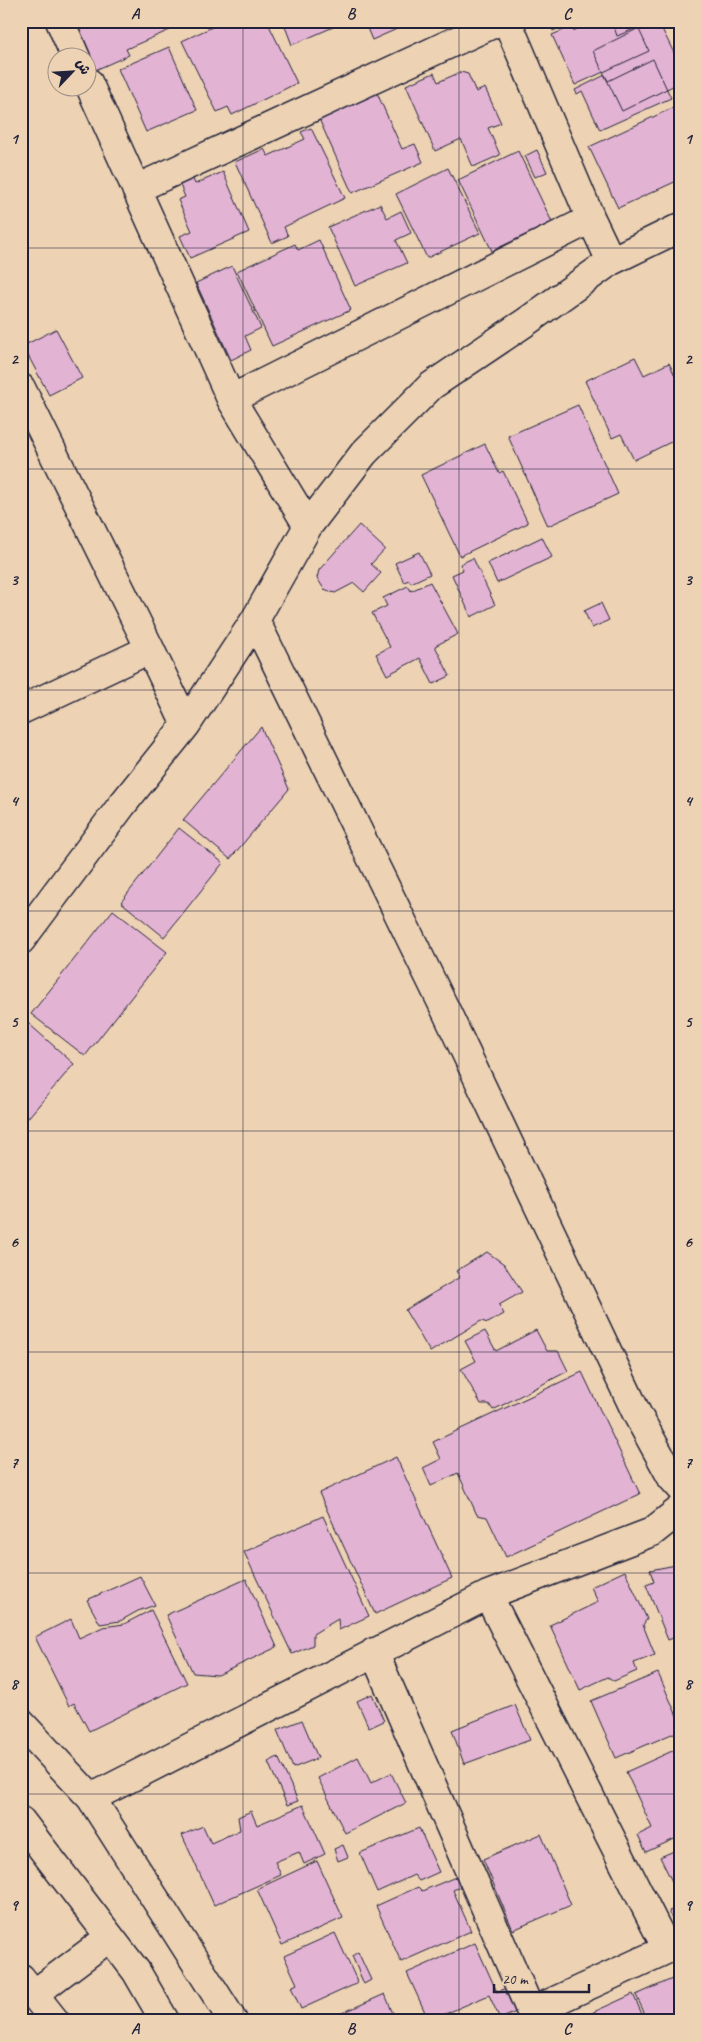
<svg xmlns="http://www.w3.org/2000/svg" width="702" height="2042" font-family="Caveat,'Playpen Sans Arabic',sans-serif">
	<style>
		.building { fill: #e3b3d4; stroke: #22223b }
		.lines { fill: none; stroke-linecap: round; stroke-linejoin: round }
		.street-casing { stroke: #22223b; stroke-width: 31 }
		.primary-casing { stroke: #22223b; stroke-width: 31 }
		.street { stroke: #edd3b4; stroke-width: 28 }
		.primary { stroke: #edd3b4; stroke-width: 28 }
		.grid { fill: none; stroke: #22223b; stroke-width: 1; stroke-opacity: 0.55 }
		.neatline { fill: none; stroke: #22223b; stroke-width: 2 }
		.grid-label { font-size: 16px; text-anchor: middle; font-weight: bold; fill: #22223b }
	</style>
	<rect width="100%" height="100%" fill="#edd3b4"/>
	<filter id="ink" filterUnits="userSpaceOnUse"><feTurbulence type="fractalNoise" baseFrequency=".02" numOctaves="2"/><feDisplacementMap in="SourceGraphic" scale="10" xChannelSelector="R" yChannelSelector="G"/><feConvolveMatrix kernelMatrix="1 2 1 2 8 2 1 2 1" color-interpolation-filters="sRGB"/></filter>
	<g filter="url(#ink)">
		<path class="building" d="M 70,21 L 166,21 L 170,30 L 126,49 L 129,55 L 93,71 Z
			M 225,21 L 267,21 L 297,83 L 232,115 L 228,107 L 217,112 L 182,41 Z
			M 283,21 L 347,21 L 292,45 Z
			M 364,21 L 415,21 L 372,40 Z
			M 549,21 L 574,21 L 553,31 Z
			M 594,21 L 635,21 L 649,51 L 575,85 L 552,35 L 571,27 L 573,31 Z
			M 612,21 L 653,21 L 617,36 Z
			M 653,21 L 658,21 L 681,67 L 681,82 L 622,111 L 593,51 Z
			M 169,47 L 197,110 L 146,132 L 118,69 Z
			M 653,59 L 671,98 L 600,130 L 582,91 L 577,94 L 575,90 L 605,75 L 608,81 Z
			M 461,72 L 468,74 L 476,92 L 485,88 L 501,123 L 488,128 L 500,155 L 473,167 L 461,139 L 435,151 L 406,85 L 434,73 L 438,82 Z
			M 377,93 L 402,149 L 415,144 L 423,162 L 352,193 L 319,119 Z
			M 681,104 L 681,179 L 618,208 L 589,147 Z
			M 311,128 L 345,198 L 284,227 L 288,236 L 272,243 L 235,162 L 264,149 L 268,156 L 305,139 L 301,132 Z
			M 537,150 L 547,172 L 535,177 L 525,156 Z
			M 518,151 L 552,222 L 492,251 L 458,180 Z
			M 448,168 L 480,233 L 427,258 L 396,194 Z
			M 223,172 L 249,232 L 190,258 L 180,236 L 192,231 L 178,200 L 185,197 L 180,185 L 193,179 L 195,184 Z
			M 380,204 L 387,218 L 401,211 L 411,233 L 396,240 L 407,263 L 355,286 L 328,227 Z
			M 319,240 L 351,310 L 272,346 L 237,271 L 295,244 L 298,250 Z
			M 232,266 L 261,328 L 245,336 L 251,350 L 231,360 L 196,283 Z
			M 56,329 L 82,378 L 49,395 L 23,346 Z
			M 635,357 L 644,375 L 669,363 L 681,388 L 681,437 L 634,460 L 621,434 L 612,438 L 585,381 Z
			M 578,405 L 618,494 L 548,526 L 508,436 Z
			M 485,444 L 499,473 L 503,471 L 528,523 L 460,556 L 421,475 Z
			M 359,525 L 385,549 L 371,564 L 381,573 L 364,592 L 354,583 L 335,593 L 324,589 L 317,578 L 319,570 Z
			M 542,537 L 552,557 L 497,583 L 488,563 Z
			M 419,552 L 430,574 L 411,583 L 409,580 L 404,582 L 395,563 Z
			M 473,558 L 495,605 L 471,617 L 452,575 L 463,570 L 460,564 Z
			M 430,582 L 458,634 L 435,646 L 450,676 L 433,684 L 420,658 L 387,675 L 376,654 L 390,647 L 372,613 L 387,606 L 383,598 L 408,586 L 411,591 Z
			M 601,603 L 609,620 L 592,628 L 584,611 Z
			M 261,727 L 289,789 L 230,859 L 183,820 Z
			M 179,828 L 223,863 L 164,937 L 121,902 Z
			M 113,910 L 167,952 L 85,1056 L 31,1014 Z
			M 28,1023 L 74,1064 L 21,1126 L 21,1030 Z
			M 487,1252 L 504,1264 L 522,1292 L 499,1305 L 504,1314 L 488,1323 L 481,1321 L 430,1352 L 405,1310 L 460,1277 L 456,1271 Z
			M 536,1330 L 547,1351 L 558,1351 L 568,1371 L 493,1410 L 489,1404 L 481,1404 L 461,1369 L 476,1361 L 465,1341 L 485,1331 L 496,1351 Z
			M 582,1372 L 640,1494 L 506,1557 L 487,1517 L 477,1515 L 458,1473 L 431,1486 L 423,1468 L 441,1459 L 433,1442 Z
			M 396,1457 L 452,1578 L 375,1614 L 319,1493 Z
			M 323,1516 L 369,1616 L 339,1630 L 338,1619 L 313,1634 L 313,1645 L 292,1654 L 244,1552 Z
			M 681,1564 L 681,1635 L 668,1640 L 646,1585 L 654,1582 L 650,1570 Z
			M 625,1571 L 647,1619 L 643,1625 L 655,1655 L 634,1663 L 637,1671 L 614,1681 L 608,1677 L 580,1690 L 550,1625 L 598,1602 L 591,1587 Z
			M 140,1576 L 155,1605 L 138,1611 L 120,1621 L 100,1624 L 87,1600 Z
			M 246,1579 L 277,1647 L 218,1675 L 193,1673 L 166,1615 Z
			M 151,1610 L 187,1683 L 89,1731 L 74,1703 L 69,1706 L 35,1637 L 71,1619 L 79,1638 L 103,1627 L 124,1624 Z
			M 658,1673 L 681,1725 L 681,1730 L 616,1758 L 591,1701 Z
			M 372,1694 L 384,1721 L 369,1728 L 357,1701 Z
			M 515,1705 L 530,1740 L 464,1764 L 452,1730 Z
			M 302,1720 L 318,1758 L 293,1768 L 277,1730 Z
			M 681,1747 L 681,1836 L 646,1852 L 638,1835 L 652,1828 L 626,1772 Z
			M 278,1757 L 298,1801 L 287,1805 L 268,1762 Z
			M 358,1757 L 371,1783 L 391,1773 L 406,1803 L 345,1833 L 318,1778 Z
			M 303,1805 L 325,1854 L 304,1864 L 299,1852 L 275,1862 L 281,1875 L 214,1905 L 182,1835 L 203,1826 L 211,1843 L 240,1830 L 238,1817 L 251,1811 L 257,1825 Z
			M 419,1828 L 439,1872 L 419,1881 L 414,1875 L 377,1892 L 360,1853 Z
			M 541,1834 L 571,1905 L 513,1930 L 483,1859 Z
			M 343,1845 L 348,1857 L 338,1861 L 334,1849 Z
			M 681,1848 L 681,1900 L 660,1857 Z
			M 317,1861 L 343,1918 L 282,1945 L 257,1889 Z
			M 458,1876 L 463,1886 L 453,1890 L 471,1931 L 401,1962 L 376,1906 L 418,1887 L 422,1891 Z
			M 681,1906 L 681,1926 L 676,1928 L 669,1911 Z
			M 335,1933 L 358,1983 L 301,2009 L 291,1987 L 297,1984 L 284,1956 Z
			M 475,1943 L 497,1992 L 506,1988 L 516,2012 L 500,2019 L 489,1995 L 429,2021 L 407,1973 Z
			M 358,1952 L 371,1980 L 364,1984 L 352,1956 Z
			M 681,1975 L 681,2021 L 648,2021 L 636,1995 Z
			M 385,1994 L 396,2021 L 324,2021 Z
			M 633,1994 L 645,2021 L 574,2021 Z"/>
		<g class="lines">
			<defs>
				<path id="street" d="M 60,21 L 76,58
					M 507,21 L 591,219 L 611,261
					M 88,82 L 231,399 L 308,526
					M 136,189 L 499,21
					M 21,388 L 150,649 L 186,725
					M 231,399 L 591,219
					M 255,620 L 447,1013 L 637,1414 L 672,1478 L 681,1488
					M 21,710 L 150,649
					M 21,940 L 122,805 L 186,725 L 255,620 L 308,526 L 364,453 L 431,386 L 526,322 L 611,261 L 681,227
					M 488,1595 L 667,1949
					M 374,1652 L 535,2021
					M 21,1723 L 91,1798 L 233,2021
					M 91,1798 L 488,1595 L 652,1532 L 681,1509
					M 531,2012 L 681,1943"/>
				<path id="primary" d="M 21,1821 L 136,1971 L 165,2021
					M 21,1978 L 55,2021
					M 34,1994 L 110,1937"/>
			</defs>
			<use href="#street" class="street-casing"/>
			<use href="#primary" class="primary-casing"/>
			<use href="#street" class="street"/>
			<use href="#primary" class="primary"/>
		</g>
	</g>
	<path class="grid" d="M 243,21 L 243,2021M 459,21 L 459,2021M 21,248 L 681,248M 21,469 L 681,469M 21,690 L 681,690M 21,911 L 681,911M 21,1131 L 681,1131M 21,1352 L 681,1352M 21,1573 L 681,1573M 21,1794 L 681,1794"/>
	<rect width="702" height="2042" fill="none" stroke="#edd3b4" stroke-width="55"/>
	<g transform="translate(72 72) rotate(65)"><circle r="24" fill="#edd3b4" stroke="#9c8c84"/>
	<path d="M0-4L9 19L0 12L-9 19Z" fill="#22223b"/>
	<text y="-8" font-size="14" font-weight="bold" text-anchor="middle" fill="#22223b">ش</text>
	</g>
	<path d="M494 1984v8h95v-8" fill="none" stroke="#22223b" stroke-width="2.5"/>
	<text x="502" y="1984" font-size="15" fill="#22223b" stroke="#edd3b4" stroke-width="4" paint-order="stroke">20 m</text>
	<rect x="28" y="28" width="646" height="1986" class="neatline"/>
	<g class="grid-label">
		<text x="135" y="19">A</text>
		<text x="351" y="19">B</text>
		<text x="567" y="19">C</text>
		<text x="14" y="144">1</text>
		<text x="688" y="144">1</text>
		<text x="14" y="364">2</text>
		<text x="688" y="364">2</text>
		<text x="14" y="585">3</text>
		<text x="688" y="585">3</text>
		<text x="14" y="806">4</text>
		<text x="688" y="806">4</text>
		<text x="14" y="1027">5</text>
		<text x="688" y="1027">5</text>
		<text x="14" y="1247">6</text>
		<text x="688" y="1247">6</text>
		<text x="14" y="1468">7</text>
		<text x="688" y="1468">7</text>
		<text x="14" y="1689">8</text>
		<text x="688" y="1689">8</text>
		<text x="14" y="1910">9</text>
		<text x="688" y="1910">9</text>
		<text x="135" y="2034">A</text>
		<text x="351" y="2034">B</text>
		<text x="567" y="2034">C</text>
	</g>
</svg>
